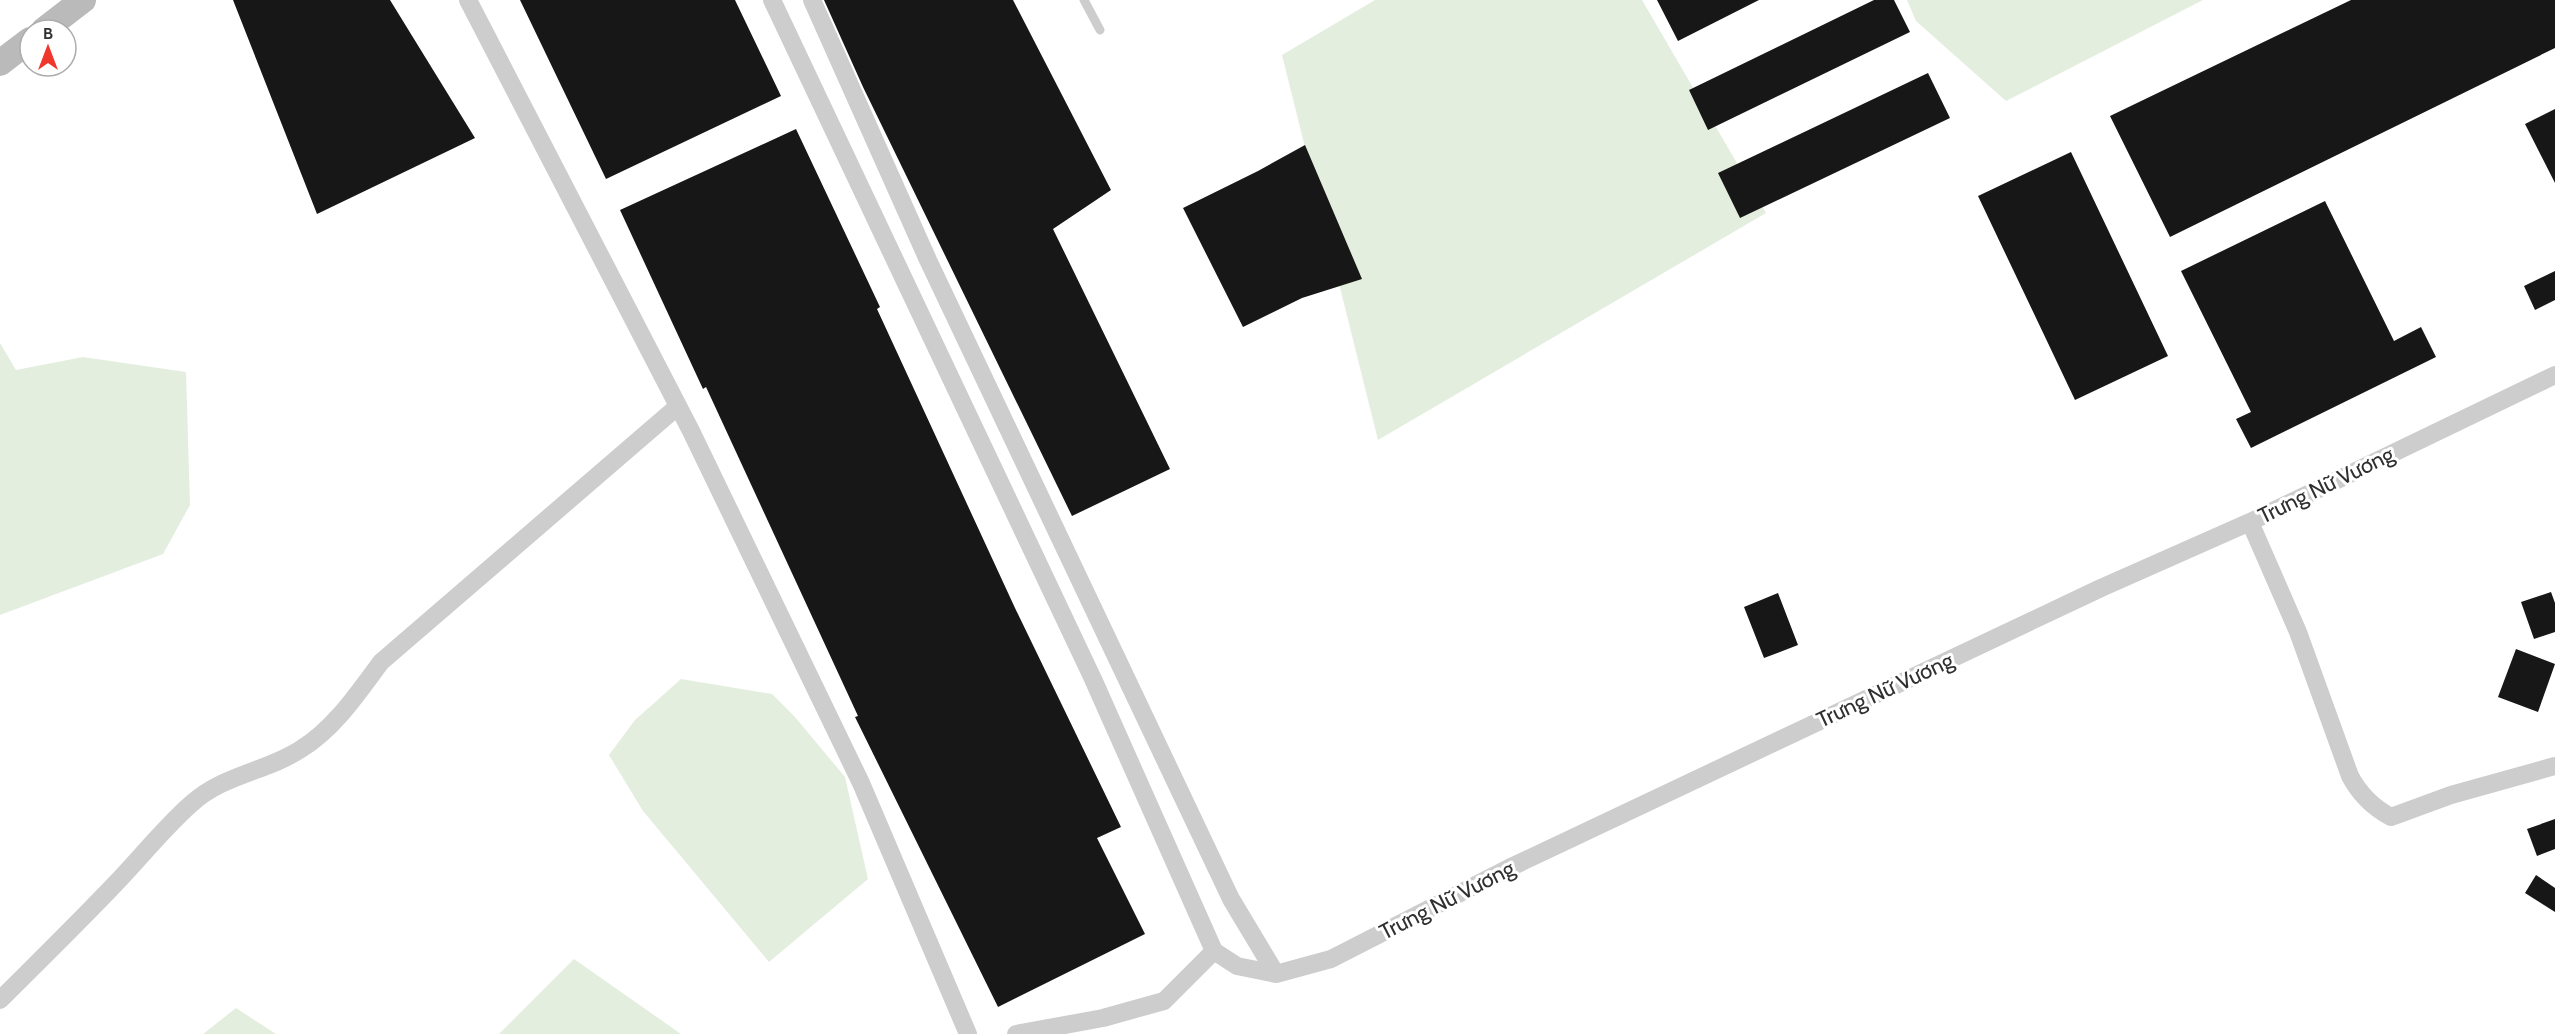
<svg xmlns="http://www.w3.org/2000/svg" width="2555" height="1034" font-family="Cabin,sans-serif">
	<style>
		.green { fill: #e4eede }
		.building { fill: #171717 }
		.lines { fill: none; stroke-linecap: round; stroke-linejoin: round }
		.lane { stroke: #cdcdcd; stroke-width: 9 }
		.street { stroke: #cdcdcd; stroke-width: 18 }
		.secondary { stroke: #bababa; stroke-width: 26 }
		.labels { text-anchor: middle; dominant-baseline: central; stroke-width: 6; stroke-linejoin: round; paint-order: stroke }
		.street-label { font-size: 22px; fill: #303030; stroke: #fff }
	</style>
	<rect width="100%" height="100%" fill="#fff"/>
	<path class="green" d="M 1375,0 L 1642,0 L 1766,213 L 1378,440 L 1282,55 Z
		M 1907,0 L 2203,0 L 2006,101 L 1916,21 Z
		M 0,343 L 16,370 L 83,357 L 186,372 L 190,505 L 163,554 L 0,615 Z
		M 681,679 L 772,694 L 795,717 L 845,777 L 868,879 L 769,962 L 643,811 L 609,755 L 635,720 Z
		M 574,959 L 681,1034 L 499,1034 Z
		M 236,1008 L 276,1034 L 203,1034 Z"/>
	<path class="building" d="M 233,0 L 390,0 L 475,138 L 317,214 Z
		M 520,0 L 735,0 L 781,96 L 606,179 Z
		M 824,0 L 1013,0 L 1111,190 L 1053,229 L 1170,469 L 1072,516 L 863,87 Z
		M 1657,0 L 1759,0 L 1678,41 Z
		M 1874,0 L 1894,0 L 1910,32 L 1708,130 L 1689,90 Z
		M 2351,0 L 2555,0 L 2555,48 L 2170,237 L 2110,116 Z
		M 1928,73 L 1950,118 L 1740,218 L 1718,173 Z
		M 2555,109 L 2555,183 L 2525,124 Z
		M 796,129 L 880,307 L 877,309 L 1015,608 L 1121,827 L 1097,838 L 1145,934 L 998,1007 L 855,717 L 858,716 L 706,387 L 703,389 L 620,210 Z
		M 1305,145 L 1362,279 L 1302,298 L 1243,327 L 1183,208 L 1258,171 Z
		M 2071,152 L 2168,356 L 2075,400 L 1978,196 Z
		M 2325,201 L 2394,341 L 2421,327 L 2436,357 L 2251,448 L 2236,419 L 2251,412 L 2181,271 Z
		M 2555,271 L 2555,300 L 2535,310 L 2524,286 Z
		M 2551,592 L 2555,603 L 2555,632 L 2534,639 L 2521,602 Z
		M 1778,593 L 1798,645 L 1764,658 L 1744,607 Z
		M 2516,649 L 2555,664 L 2538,712 L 2498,697 Z
		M 2555,819 L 2555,849 L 2537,856 L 2527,829 Z
		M 2536,875 L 2555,888 L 2555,912 L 2525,893 Z"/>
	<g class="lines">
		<path class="lane" d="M 1084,0 L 1100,30"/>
		<path class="street" d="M 468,0 L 691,431 L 861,783 L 968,1034
			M 772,0 L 1093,679 L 1214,951
			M 812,0 L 928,260 L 1231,899 L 1276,974
			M 2250,522 L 2298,632 L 2350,776 C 2359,793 2374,808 2391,817 L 2451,795 L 2555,766
			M 1214,951 L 1237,966 L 1276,974 L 1331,959 L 1509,868 L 2101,588 L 2250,522 L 2555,375
			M 0,1000 C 39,961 78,923 116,883 C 141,857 164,828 191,804 C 224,774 266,772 301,749 C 334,729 358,693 381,662 L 677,407
			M 1016,1034 L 1103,1018 L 1164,1001 L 1214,951"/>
		<path class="secondary" d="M 44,30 L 83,0
			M 0,63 L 30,40"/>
	</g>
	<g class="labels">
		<g class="street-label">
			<text transform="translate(2326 485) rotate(-26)">Trưng Nữ Vương</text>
			<text transform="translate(1885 690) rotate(-25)">Trưng Nữ Vương</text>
			<text transform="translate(1447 900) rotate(-27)">Trưng Nữ Vương</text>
		</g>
	</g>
	<g transform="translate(48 48)"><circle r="28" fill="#ffffff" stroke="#acacac" stroke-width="1.5"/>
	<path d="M0-4.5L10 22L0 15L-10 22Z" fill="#ef372b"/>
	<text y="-9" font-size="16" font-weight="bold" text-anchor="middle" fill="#303030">B</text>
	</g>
</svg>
